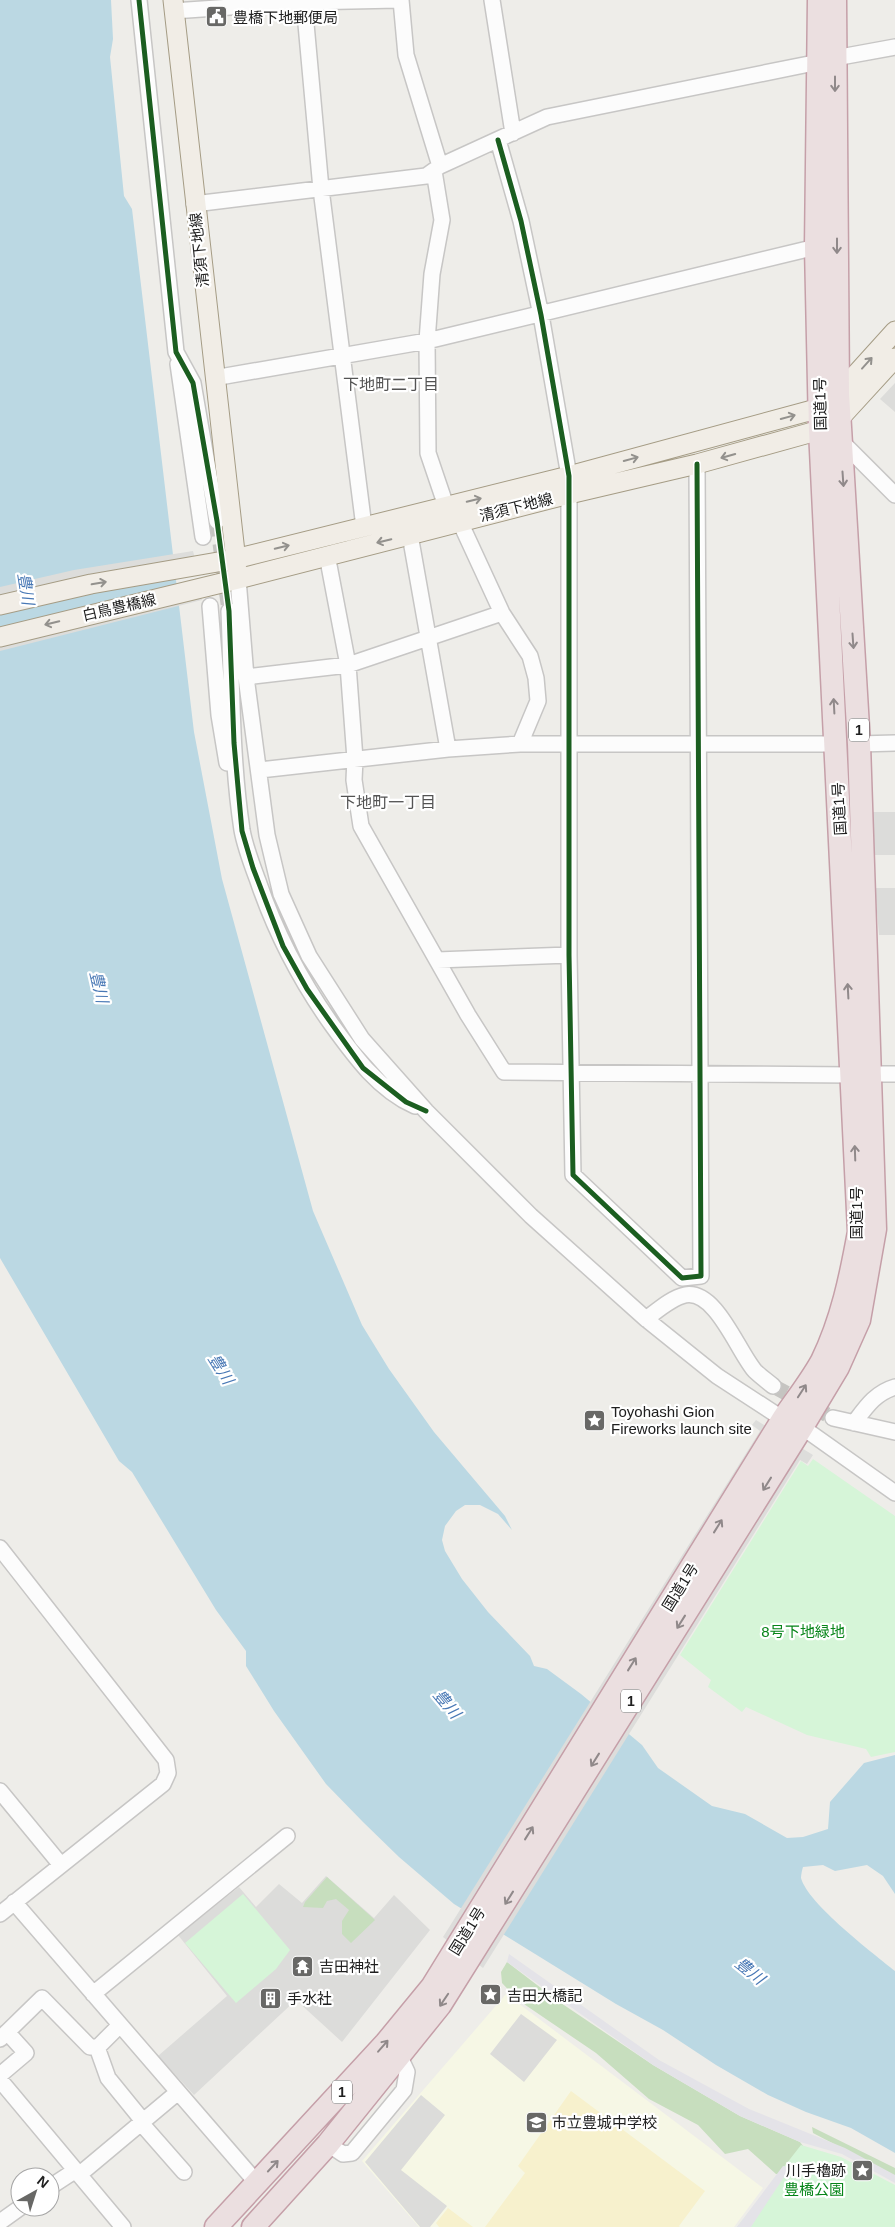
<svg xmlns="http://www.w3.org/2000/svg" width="895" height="2227" font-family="Arial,'Noto Sans JP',sans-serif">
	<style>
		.education { fill: #f6f7e5 }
		.religious { fill: #dcdcda }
		.forest { fill: #c7debe }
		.sand { fill: #f7f1cd }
		.park { fill: #d6f5d8 }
		.plaza { fill: #e4e3e8 }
		.water { fill: #bbd8e3 }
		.pier { fill: #dddddb }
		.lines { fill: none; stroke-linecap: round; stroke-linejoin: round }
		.minor-tunnel { stroke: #c5c4c1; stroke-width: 15; stroke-dasharray: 15 8; stroke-linecap: butt }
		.minor-casing { stroke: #c7c6c5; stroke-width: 18 }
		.major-casing { stroke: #a59c85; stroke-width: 21 }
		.highway-casing { stroke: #c59fa8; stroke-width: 25 }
		.minor { stroke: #fcfcfc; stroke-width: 15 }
		.major { stroke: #f1ede6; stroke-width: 19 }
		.highway { stroke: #ebdfe0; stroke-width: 22 }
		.cycleway-casing { stroke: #fff; stroke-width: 8 }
		.cycleway { stroke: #1b5e20; stroke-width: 5 }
		.oneway { stroke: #90898a }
		.oneway2 { stroke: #93918d }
		.labels { text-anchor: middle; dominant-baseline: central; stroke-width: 4.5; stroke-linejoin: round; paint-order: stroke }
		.shield { fill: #fff; stroke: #636363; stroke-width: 1 }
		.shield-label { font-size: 14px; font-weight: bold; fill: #202020 }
		.poi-label { font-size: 15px; fill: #202020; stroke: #fff; text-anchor: start }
		.street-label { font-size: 15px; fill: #202020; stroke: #fff }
		.park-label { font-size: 15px; fill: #078519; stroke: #fff }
		.neighbourhood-label { font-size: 16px; fill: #535353; stroke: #fff }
		.water-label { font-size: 16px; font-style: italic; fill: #4878b5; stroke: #fff }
	</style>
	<rect width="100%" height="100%" fill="#eeede9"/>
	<path class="education" d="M 506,1994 L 763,2188 L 734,2227 L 419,2227 L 362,2161 Z"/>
	<path class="religious" d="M 895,383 L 895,412 L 880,399 Z
		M 872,812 L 895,812 L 895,855 L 872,855 Z
		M 875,888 L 895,888 L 895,935 L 879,935 Z
		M 326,1876 L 374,1918 L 394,1895 L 430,1930 L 342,2042 L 296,2000 L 194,2095 L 158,2056 L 227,1996 L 178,1935 L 239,1887 L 256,1907 L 279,1884 L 302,1903 Z
		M 521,2014 L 557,2040 L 524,2082 L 490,2054 Z
		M 421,2095 L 445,2115 L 401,2170 L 447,2206 L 430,2227 L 420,2227 L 365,2162 Z"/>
	<path class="forest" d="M 327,1877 L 375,1920 L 351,1943 L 342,1934 L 342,1921 L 349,1910 L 336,1899 L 327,1901 L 323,1908 L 303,1907 L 305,1902 Z
		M 507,1962 L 558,2001 L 653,2065 L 740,2116 L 800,2142 L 806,2150 L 785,2174 L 776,2174 L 748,2149 L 725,2154 L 698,2125 L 649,2099 L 596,2053 L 518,2000 L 502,1983 L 501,1972 Z
		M 812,2127 L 895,2168 L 895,2176 L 813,2133 Z"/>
	<path class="sand" d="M 571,2091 L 705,2191 L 679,2226 L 680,2227 L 485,2227 L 525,2173 L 518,2166 Z
		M 448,2208 L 473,2227 L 439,2227 L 436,2223 Z"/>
	<path class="park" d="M 813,1459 L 895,1516 L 895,1752 L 871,1757 L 866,1749 L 807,1735 L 746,1707 L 742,1712 L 708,1687 L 711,1680 L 680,1655 L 801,1461 L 808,1466 Z
		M 243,1894 L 290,1950 L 276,1969 L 236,2003 L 185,1943 Z
		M 801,2145 L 841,2157 L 895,2185 L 895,2227 L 737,2227 Z"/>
	<path class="plaza" d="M 509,1954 L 659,2060 L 749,2109 L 845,2148 L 895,2175 L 895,2183 L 842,2154 L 800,2142 L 740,2116 L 653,2065 L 507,1962 Z
		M 783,2166 L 811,2172 L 811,2176 L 786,2174 L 751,2227 L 737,2227 Z"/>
	<path class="water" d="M 0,0 L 111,0 L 113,39 L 110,57 L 124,196 L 132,209 L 194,732 L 222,879 L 313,1211 L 362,1325 L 389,1369 L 434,1432 L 505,1516 L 512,1530 L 498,1514 L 480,1505 L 465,1505 L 456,1511 L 445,1526 L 442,1540 L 445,1551 L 462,1579 L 488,1612 L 530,1656 L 534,1666 L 547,1669 L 581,1694 L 642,1745 L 658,1768 L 712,1806 L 745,1814 L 787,1838 L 803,1837 L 828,1829 L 830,1802 L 864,1763 L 895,1755 L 895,1894 L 883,1876 L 867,1865 L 835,1871 L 823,1865 L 803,1867 C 802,1870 801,1875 801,1878 C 808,1904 873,1953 895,1971 L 895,2153 L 851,2128 L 806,2112 L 768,2095 L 716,2065 L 663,2030 L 616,2004 L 454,1904 L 399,1857 L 363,1822 L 326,1784 L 274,1711 L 246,1666 L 246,1651 L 216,1610 L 132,1472 L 119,1461 L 0,1258 Z"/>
	<path class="pier" d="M 193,551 L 199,575 L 89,594 L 0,614 L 0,587 L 74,570 Z
		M 199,578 L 202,600 L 0,651 L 0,627 Z
		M 756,1420 L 813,1455 L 807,1464 L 800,1460 L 483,1968 L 443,1937 L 760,1431 L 752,1425 Z"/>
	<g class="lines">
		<path class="minor-tunnel" d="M 217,521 L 229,611
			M 773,1386 L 833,1418"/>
		<defs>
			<path id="minor" d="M 139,0 L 176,352 L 193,383 L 217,521
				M 401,0 L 406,55 L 440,166
				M 492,0 L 513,133
				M 304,2 L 321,189 L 364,527
				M 173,11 L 304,2 L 398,0
				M 835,58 L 895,47
				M 498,140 L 521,221 L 541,315 L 569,476 L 569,955 L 573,1175 L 682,1278 L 701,1276 L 697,464
				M 434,171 L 442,220 L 432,274 L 427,341 L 428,453 L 446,506
				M 194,204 L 426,176 L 440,166 L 547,117 L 819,62
				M 178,364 L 203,537
				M 214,378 L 427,341 L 816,247
				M 841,441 L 895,495
				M 460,522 L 502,613 L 530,656 L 536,678 L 538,701 L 520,744
				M 410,535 L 448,749
				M 327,555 L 348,665 L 355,759 L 354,780 L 361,826 L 468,1015 L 504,1072 L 852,1075
				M 238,579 L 246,677 L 267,835 L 281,894 L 309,956 L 362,1039 L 426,1111 L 531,1216 L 646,1319 L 717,1376 L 783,1419
				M 210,606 L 219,715 L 227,763 L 230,763
				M 229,611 C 232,683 231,758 242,830 C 245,847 252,865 258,881 C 276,934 300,980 332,1025 C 355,1057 379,1090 415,1106
				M 246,677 L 348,665 L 502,613
				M 859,744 L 895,743
				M 260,770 L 448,749 L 520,744 L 836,744
				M 437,960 L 569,955
				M 870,1074 L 895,1074
				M 646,1319 C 657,1311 671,1298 685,1295 C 716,1289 738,1352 755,1371 C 760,1376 767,1381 773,1386
				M 833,1418 L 895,1432
				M 854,1423 C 866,1407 875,1393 895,1387
				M 802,1427 L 895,1493
				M 0,1548 L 166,1760 L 168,1773 L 163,1784 L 0,1914
				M 0,1791 L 61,1865
				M 14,1902 L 257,2183
				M 93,1994 L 287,1836
				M 120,2025 L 98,2047 L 98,2050 L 108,2078 L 143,2121
				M 0,2039 L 42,1998 L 90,2047 L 98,2047
				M 0,2075 L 26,2053 L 7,2032
				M 0,2080 L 123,2227
				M 141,2123 L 184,2172
				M 328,2144 L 343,2154 L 352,2153 L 404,2090 L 407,2072 L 400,2057
				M 80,2174 L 178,2092
				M 50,2187 L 76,2170
				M 0,2222 L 21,2207"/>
			<path id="major" d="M 173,0 L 237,570
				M 0,605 L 91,584 L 235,559 L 569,476 L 820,408 L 838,394 L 895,331
				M 0,637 L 238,579 L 569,494 L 697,464 L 820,430 L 840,418 L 895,358"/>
			<path id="highway" d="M 216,2227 L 386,2043 L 432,1987 L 783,1419 C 796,1400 811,1381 822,1361 C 842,1320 851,1276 859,1232 L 820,430 L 816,247 L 819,0
				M 253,2227 L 328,2144 L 440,2005 L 802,1427 L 838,1367 L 859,1320 L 875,1229 L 859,744 L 838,394 L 835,0"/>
		</defs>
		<use href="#minor" class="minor-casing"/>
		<use href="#major" class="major-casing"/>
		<use href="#highway" class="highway-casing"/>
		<use href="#minor" class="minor"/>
		<use href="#major" class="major"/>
		<use href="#highway" class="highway"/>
		<defs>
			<path id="cycleway" d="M 139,0 L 176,352 L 193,383 L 217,521 L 229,611 L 234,743 L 242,831 L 253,868 L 283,946 L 307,989 L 363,1068 L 406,1102 L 426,1111
				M 498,140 L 521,221 L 541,315 L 569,476 L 569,955 L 573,1175 L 682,1278 L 701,1276 L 697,464"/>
		</defs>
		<use href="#cycleway" class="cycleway-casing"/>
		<use href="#cycleway" class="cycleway"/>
	</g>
	<defs><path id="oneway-shaft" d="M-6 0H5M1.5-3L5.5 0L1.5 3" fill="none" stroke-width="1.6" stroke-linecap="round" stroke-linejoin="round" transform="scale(1.25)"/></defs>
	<g class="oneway">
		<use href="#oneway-shaft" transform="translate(835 84) rotate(90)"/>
		<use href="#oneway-shaft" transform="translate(837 246) rotate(90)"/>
		<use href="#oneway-shaft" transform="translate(843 479) rotate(86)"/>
		<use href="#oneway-shaft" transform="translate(853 641) rotate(86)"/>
		<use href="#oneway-shaft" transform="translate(834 706) rotate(-93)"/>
		<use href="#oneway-shaft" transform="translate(848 991) rotate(-93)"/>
		<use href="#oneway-shaft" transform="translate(855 1153) rotate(-92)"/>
		<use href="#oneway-shaft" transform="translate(802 1391) rotate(-57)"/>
		<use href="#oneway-shaft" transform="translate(767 1484) rotate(122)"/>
		<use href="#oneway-shaft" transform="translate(718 1526) rotate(-58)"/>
		<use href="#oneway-shaft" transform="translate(681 1622) rotate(122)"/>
		<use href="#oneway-shaft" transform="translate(632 1664) rotate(-58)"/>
		<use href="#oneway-shaft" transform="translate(595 1760) rotate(122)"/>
		<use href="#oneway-shaft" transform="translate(529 1833) rotate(-58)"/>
		<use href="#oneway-shaft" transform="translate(509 1898) rotate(122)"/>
		<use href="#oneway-shaft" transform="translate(444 2000) rotate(124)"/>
		<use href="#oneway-shaft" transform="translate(383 2046) rotate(-49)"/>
		<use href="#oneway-shaft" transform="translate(273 2166) rotate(-47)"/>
	</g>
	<g class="oneway2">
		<use href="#oneway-shaft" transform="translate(867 363) rotate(-48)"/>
		<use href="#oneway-shaft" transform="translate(788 417) rotate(-15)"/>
		<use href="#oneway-shaft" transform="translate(728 456) rotate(164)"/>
		<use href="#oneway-shaft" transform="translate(631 459) rotate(-15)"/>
		<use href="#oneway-shaft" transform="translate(474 500) rotate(-14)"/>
		<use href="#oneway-shaft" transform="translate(384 541) rotate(167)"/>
		<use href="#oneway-shaft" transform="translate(282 547) rotate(-14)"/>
		<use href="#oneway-shaft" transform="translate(99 583) rotate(-10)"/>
		<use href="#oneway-shaft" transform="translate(52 623) rotate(166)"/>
	</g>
	<defs>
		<symbol id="civic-square" viewBox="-11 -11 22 22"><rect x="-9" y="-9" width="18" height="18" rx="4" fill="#686866" stroke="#fff"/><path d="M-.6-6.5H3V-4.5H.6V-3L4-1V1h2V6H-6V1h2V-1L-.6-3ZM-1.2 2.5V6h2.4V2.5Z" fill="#fff"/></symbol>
		<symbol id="sight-square" viewBox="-11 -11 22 22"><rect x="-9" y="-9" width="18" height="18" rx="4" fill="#686866" stroke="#fff"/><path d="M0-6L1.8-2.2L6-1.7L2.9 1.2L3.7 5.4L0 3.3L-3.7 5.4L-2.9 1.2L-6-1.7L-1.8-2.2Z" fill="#fff"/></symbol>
		<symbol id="temple-square" viewBox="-11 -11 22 22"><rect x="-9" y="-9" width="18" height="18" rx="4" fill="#686866" stroke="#fff"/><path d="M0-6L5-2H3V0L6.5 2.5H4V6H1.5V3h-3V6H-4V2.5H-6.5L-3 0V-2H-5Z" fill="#fff"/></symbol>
		<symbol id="building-square" viewBox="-11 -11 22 22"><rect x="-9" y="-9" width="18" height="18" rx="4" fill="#686866" stroke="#fff"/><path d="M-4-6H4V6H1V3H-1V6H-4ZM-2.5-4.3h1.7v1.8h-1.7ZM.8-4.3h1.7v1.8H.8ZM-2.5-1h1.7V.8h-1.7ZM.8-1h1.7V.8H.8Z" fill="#fff"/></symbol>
		<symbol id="school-square" viewBox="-11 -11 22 22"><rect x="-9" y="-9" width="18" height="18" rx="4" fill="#686866" stroke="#fff"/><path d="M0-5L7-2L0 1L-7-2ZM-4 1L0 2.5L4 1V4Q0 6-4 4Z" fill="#fff"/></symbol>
	</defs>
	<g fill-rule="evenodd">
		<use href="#civic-square" x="204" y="4" width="25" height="25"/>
		<use href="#sight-square" x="582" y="1408" width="25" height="25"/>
		<use href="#temple-square" x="290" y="1954" width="25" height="25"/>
		<use href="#sight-square" x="478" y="1982" width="25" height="25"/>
		<use href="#building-square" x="258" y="1986" width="25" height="25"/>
		<use href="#school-square" x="524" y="2110" width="25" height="25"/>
		<use href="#sight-square" x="850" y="2158" width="25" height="25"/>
	</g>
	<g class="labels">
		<g class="shield">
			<rect x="849" y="718.5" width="20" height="23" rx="4"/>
			<rect x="621" y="1689.5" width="20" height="23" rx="4"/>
			<rect x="332" y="2080.5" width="20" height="23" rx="4"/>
		</g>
		<g class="shield-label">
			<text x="859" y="730">1</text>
			<text x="631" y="1701">1</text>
			<text x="342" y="2092">1</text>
		</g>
		<g class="poi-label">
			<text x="233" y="17">豊橋下地郵便局</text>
			<text x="611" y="1411">Toyohashi Gion<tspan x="611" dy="17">Fireworks launch site</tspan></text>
			<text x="319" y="1966">吉田神社</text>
			<text x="507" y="1995">吉田大橋記</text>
			<text x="287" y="1998">手水社</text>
			<text x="552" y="2122">市立豊城中学校</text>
			<text x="846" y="2170" text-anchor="end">川手櫓跡</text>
		</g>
		<g class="street-label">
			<text transform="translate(199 250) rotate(-96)">清須下地線</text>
			<text transform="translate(820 404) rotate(-91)">国道1号</text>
			<text transform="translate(516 507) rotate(-14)">清須下地線</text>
			<text transform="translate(119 607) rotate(-13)">白鳥豊橋線</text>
			<text transform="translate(839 809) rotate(-93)">国道1号</text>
			<text transform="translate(856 1213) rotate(-90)">国道1号</text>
			<text transform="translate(680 1587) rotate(-58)">国道1号</text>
			<text transform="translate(467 1931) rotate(-58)">国道1号</text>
		</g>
		<g class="park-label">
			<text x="803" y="1631">8号下地緑地</text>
			<text x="814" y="2189">豊橋公園</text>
		</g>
		<g class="neighbourhood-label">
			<text x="391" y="384">下地町二丁目</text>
			<text x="388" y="802">下地町一丁目</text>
		</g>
		<g class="water-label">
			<text transform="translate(26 589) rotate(81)">豊川</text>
			<text transform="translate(99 987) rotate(77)">豊川</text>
			<text transform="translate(221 1369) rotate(58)">豊川</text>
			<text transform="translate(447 1704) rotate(50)">豊川</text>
			<text transform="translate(750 1971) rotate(39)">豊川</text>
		</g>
	</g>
	<g transform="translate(35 2192) rotate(39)"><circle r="24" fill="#ffffff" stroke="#a6a6a6"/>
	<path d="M0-4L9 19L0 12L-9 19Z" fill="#686866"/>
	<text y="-8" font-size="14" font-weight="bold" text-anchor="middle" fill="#202020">N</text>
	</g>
</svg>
